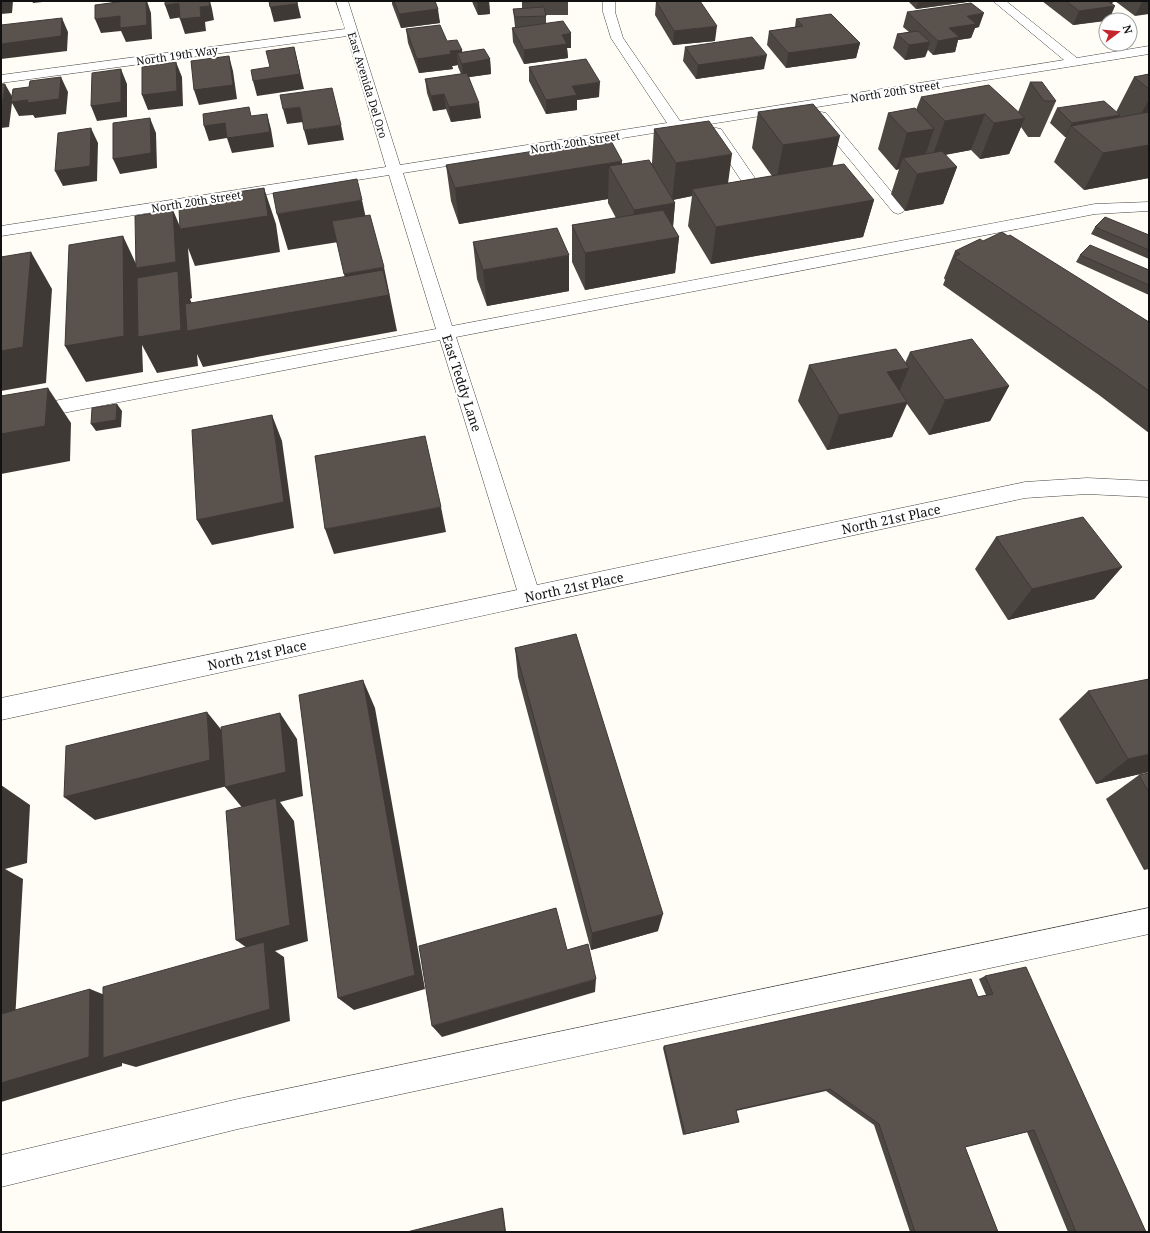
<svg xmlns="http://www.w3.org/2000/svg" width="1150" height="1233" font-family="'Noto Serif',serif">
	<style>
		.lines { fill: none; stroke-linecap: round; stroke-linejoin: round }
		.minor-casing { stroke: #444; stroke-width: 1 }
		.minor { fill: #fff; fill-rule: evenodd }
		.wall { fill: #4d4742 }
		.shaded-wall { fill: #3f3936 }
		.building { fill: #5a524d; stroke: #3f3936 }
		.labels { text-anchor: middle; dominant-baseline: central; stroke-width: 4; stroke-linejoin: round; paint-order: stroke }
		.far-street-label { font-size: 11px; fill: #111; stroke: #fff }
		.street-label { font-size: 13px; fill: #111; stroke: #fff }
	</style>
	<rect width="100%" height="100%" fill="#fffdf5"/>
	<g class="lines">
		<defs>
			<path id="minor" d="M 336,1 L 348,1 L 400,165 L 667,123 L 611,38 L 603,12 L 603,1 L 615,1 L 615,12 L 623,38 L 680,121 L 1064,60 L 993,1 L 1006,1 L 1077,58 L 1149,46 L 1149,54 L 403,173 L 452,326 L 1095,204 L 1149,202 L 1148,211 L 1095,214 L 456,337 L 537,585 L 1025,482 L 1087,478 L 1149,481 L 1149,497 L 1087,494 L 1025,498 L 1,720 L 1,698 L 517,590 L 440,340 L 1,425 L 1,411 L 436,329 L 389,175 L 1,236 L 1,226 L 386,167 L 347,36 L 1,83 L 1,75 L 345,29 Z
				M 821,112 L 826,113 L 903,206 L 906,209 L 903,212 L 898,214 L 893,212 L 816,119 L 814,116 L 816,113 Z
				M 716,128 L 721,129 L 770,200 L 767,203 L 762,205 L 757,203 L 754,200 L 709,132 L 711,129 Z
				M 1149,908 L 1149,934 L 238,1129 L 1,1187 L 1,1155 L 238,1099 Z"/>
		</defs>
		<use href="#minor" class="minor-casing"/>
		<use href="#minor" class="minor"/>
	</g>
	<path class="wall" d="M 392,1 L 435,1 L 440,23 L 401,28 L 392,4 Z
		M 472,1 L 489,1 L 490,14 L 478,15 L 473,4 Z
		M 522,1 L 568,1 L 568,15 L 546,15 L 546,23 L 571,33 L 571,48 L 567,48 L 568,58 L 524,64 L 513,42 L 512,28 L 515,27 L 513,9 L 522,9 Z
		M 656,1 L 715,41 L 673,45 L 655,15 Z
		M 908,1 L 968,1 L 967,2 L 916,9 Z
		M 1042,1 L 1113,1 L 1106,21 L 1073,25 Z
		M 1115,1 L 1149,1 L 1135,16 Z
		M 907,12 L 979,27 L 975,28 L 971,38 L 958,40 L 955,52 L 933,55 L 928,50 L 925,57 L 905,60 L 893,48 L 897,34 L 909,32 L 903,27 Z
		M 796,19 L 860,43 L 856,58 L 786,68 L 767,45 L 769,31 L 795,27 Z
		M 406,29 L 447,41 L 462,50 L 462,52 L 490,59 L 491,74 L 469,77 L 481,118 L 451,122 L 446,109 L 433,111 L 427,93 L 425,79 L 461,74 L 458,67 L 458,65 L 452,66 L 453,69 L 419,73 L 408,43 Z
		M 685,47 L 764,69 L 696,79 L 683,61 Z
		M 529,67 L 599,97 L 577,100 L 577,110 L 546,114 L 529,81 Z
		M 1149,74 L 1149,178 L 1084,190 L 1054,162 L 1066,137 L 1065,137 L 1050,123 L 1057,108 L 1116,112 L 1134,77 Z
		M 1030,82 L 1056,101 L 1040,137 L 1028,137 L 1021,127 L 1009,154 L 980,159 L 971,150 L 945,155 L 957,167 L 943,204 L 905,211 L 891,194 L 899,169 L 896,170 L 878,149 L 888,113 L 916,110 L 921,97 L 1018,112 Z
		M 758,112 L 833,166 L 874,200 L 863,237 L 711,264 L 688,226 L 692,196 L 673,200 L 675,203 L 673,227 L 679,237 L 675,273 L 585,290 L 572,262 L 572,225 L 616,218 L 608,203 L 608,199 L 459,224 L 451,201 L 446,165 L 622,164 L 652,163 L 654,129 L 728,183 L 772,176 L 752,148 Z
		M 1095,227 L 1149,235 L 1149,259 L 1091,234 Z
		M 473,242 L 569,291 L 487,306 L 477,279 Z
		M 955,251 L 1149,322 L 1149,433 L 1099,395 L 943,285 L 945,280 L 944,278 Z
		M 1080,255 L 1149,270 L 1149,295 L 1076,262 Z
		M 910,352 L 1009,386 L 990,421 L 929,435 L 907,404 L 892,437 L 827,450 L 798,401 L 809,365 L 905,363 Z
		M 996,537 L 1122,567 L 1094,599 L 1008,620 L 975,569 Z
		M 515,648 L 658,931 L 591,950 L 518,677 Z
		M 1088,691 L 1149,772 L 1096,784 L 1059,719 Z
		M 1149,773 L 1149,869 L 1144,870 L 1106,799 L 1139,775 Z
		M 985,976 L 1146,1232 L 1068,1232 L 1027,1132 L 965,1147 L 998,1232 L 910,1232 L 874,1125 L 826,1091 L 736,1111 L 739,1122 L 683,1135 L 663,1048 L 664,1046 L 986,995 L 979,979 Z"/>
	<path class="shaded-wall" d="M 1,1 L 13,1 L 12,13 L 1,14 Z
		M 32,1 L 52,1 L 33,3 Z
		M 146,1 L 147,1 L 151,13 L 152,39 L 126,42 L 121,31 L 101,33 L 95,19 Z
		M 209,1 L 210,1 L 212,9 L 214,20 L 205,22 L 206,31 L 185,34 L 180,19 L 200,7 Z
		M 297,1 L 301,18 L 274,22 L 270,7 Z
		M 477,1 L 489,1 L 490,14 L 478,15 Z
		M 919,1 L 968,1 L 967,2 L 916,9 Z
		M 1102,1 L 1113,1 L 1111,7 L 1115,6 L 1109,20 L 1073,25 L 1079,11 Z
		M 1149,1 L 1149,14 L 1135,16 L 1142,2 Z
		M 179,3 L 183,17 L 170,19 L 165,5 Z
		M 438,9 L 440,23 L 401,28 L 399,14 Z
		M 984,13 L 979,27 L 975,28 L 971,38 L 958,40 L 955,52 L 933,55 L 938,41 L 949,28 L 967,16 Z
		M 62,18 L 68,32 L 67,51 L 1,59 L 1,44 Z
		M 717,26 L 715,41 L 673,45 L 674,31 Z
		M 571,33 L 571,48 L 567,48 L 568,58 L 524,64 L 524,50 L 562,35 Z
		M 930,42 L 925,57 L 905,60 L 909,45 Z
		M 860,43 L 856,58 L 786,68 L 788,53 Z
		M 294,47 L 304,89 L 257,96 L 253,81 Z
		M 462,50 L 463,64 L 490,59 L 491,74 L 463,78 L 462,64 L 457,53 L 458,65 L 452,66 L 453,69 L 419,73 L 417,59 L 450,51 Z
		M 767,55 L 764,69 L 696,79 L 698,65 Z
		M 229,56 L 233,71 L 237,99 L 199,105 L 194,90 Z
		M 176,62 L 182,77 L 183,106 L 148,110 L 142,95 Z
		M 121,69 L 127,84 L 127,117 L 97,121 L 91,106 Z
		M 61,77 L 68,92 L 66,114 L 35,118 L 33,115 L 19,116 L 12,103 L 9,127 L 1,128 L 1,112 L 5,84 L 13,98 Z
		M 600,82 L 599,97 L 577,100 L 577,110 L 546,114 L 546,100 L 572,86 Z
		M 444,94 L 446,109 L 433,111 L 431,96 Z
		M 1149,99 L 1149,125 L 1134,128 Z
		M 479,103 L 481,118 L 451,122 L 449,107 Z
		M 300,107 L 303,122 L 287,124 L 283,109 Z
		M 267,114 L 271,129 L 274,147 L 232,153 L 227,138 L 209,141 L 204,126 Z
		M 985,114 L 971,150 L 932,157 L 945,121 Z
		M 1120,115 L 1112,130 L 1071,126 L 1066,137 L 1065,137 L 1072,123 Z
		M 150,118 L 156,133 L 157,168 L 120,174 L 113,159 Z
		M 1025,118 L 1009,154 L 980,159 L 994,123 Z
		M 341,125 L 344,140 L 308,145 L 304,130 Z
		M 91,128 L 98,143 L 97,181 L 63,186 L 55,171 Z
		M 934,129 L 922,165 L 903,158 L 899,169 L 896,170 L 907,133 Z
		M 840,136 L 831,172 L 776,182 L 783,145 Z
		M 1149,145 L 1149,178 L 1084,190 L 1103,153 Z
		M 732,154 L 727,191 L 692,189 L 692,196 L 672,200 L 676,163 Z
		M 622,161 L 621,187 L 609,166 L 608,199 L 459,224 L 455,188 Z
		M 957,167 L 943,204 L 905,211 L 917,174 Z
		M 264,188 L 276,224 L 280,252 L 195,266 L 188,248 L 192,298 L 190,299 L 194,308 L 351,302 L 344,274 L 384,267 L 397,331 L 203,367 L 197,354 L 198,366 L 157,373 L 142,345 L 143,372 L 86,382 L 65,346 L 123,236 L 138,268 L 173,210 L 181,229 Z
		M 362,200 L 370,237 L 288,250 L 277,214 Z
		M 874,200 L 863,237 L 711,264 L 716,227 Z
		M 675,203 L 672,238 L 679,237 L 675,273 L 585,290 L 585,253 L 631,245 L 634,210 Z
		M 31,252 L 52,289 L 46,383 L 1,391 L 1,351 Z
		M 569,255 L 569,291 L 487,306 L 483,270 Z
		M 909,368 L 894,404 L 887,372 Z
		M 1009,386 L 990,421 L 929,435 L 945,400 Z
		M 48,388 L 71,423 L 70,461 L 1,474 L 1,434 Z
		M 907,402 L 892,437 L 827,450 L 839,415 Z
		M 117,404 L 122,411 L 121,427 L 96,431 L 91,424 Z
		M 272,415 L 282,441 L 294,528 L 212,545 L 197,520 Z
		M 441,507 L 446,532 L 334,554 L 325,529 Z
		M 1122,567 L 1094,599 L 1008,620 L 1032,589 Z
		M 363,680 L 375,708 L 425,989 L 354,1010 L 338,998 Z
		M 207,712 L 228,738 L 231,785 L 95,820 L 64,797 Z
		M 280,713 L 297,739 L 303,796 L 280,802 L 294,821 L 308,941 L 275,951 L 284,957 L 290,1021 L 136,1067 L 122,1063 L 122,1066 L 1,1102 L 1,1083 L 90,989 L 122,1002 L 258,956 L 236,940 L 245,811 L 225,787 Z
		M 1149,754 L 1149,772 L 1096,784 L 1128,759 Z
		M 1,785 L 30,805 L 27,863 L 5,869 L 23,879 L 15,1021 L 1,1025 Z
		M 663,914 L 658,931 L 591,950 L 592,933 Z
		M 596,979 L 595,992 L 442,1037 L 432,1026 Z
		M 502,1208 L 503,1208 L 506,1232 L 505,1232 Z"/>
	<path class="building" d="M 125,1 L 146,1 L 147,25 L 120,28 L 120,16 L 95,19 L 95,5 Z
		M 165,1 L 209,1 L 210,6 L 200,7 L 201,17 L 180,19 L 179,3 L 165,5 Z
		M 269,1 L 297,1 L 297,4 L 270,7 Z
		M 394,1 L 435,1 L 438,9 L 399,14 Z
		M 522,1 L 554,1 L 522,2 Z
		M 656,1 L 700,1 L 717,26 L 674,31 Z
		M 1066,1 L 1108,1 L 1115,6 L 1079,11 Z
		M 971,3 L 984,13 L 967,16 L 976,24 L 949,28 L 959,37 L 938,41 L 907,12 Z
		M 544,7 L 546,16 L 515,17 L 513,9 Z
		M 831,14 L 860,43 L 788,53 L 769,31 L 803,26 L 796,19 Z
		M 62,18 L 61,36 L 1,44 L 1,25 Z
		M 563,21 L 571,33 L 562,35 L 567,44 L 524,50 L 512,28 Z
		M 440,25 L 447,41 L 457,40 L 462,50 L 450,51 L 451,54 L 417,59 L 406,29 Z
		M 918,31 L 930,42 L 909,45 L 897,34 Z
		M 752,37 L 767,55 L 698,65 L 685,47 Z
		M 294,47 L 300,74 L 253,81 L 251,70 L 270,67 L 266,51 Z
		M 484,49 L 490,59 L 462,64 L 457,53 Z
		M 229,56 L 233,85 L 194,90 L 191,61 Z
		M 586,59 L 600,82 L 572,86 L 577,95 L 546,100 L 529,67 Z
		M 176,62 L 177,91 L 142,95 L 142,67 Z
		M 121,69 L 121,102 L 91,106 L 92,73 Z
		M 467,73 L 479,103 L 449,107 L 444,94 L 431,96 L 425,79 Z
		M 1149,74 L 1149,89 L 1134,77 Z
		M 61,77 L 59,99 L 27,103 L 28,100 L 11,102 L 13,89 L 29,87 L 30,81 Z
		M 1030,82 L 1042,82 L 1056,101 L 1044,101 Z
		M 1,84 L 5,84 L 1,112 Z
		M 989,85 L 1025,118 L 994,123 L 985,114 L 945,121 L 921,97 Z
		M 332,88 L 341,125 L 304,130 L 300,107 L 283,109 L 280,95 Z
		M 1104,101 L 1120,115 L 1072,123 L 1057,108 Z
		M 813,104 L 840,136 L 783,145 L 758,112 Z
		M 249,107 L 251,116 L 267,114 L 270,132 L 227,138 L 225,123 L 204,126 L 203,114 Z
		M 915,108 L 934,129 L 907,133 L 888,113 Z
		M 1149,112 L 1149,145 L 1103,153 L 1071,126 Z
		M 150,118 L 151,153 L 113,159 L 113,123 Z
		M 709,121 L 732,154 L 676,163 L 654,129 Z
		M 91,128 L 90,166 L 55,171 L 58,133 Z
		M 610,139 L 622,161 L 455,188 L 446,165 Z
		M 942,151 L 957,167 L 917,174 L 903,158 Z
		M 649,160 L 675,203 L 634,210 L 609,166 Z
		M 844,164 L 874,200 L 716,227 L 692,189 Z
		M 357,179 L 362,200 L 277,214 L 273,193 Z
		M 264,188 L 268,216 L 180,229 L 179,209 L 230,201 L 230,193 Z
		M 173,210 L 176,262 L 136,268 L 135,216 Z
		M 663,210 L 679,237 L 585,253 L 572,225 Z
		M 370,215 L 384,267 L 344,274 L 332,221 Z
		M 1105,217 L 1149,235 L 1149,250 L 1095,227 Z
		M 557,228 L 569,255 L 483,270 L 473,242 Z
		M 1002,232 L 1008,236 L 1010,235 L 1149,322 L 1149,391 L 1117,368 L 954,257 L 960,254 L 955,251 L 980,239 L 983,241 Z
		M 123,236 L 124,336 L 65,346 L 69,245 Z
		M 1090,245 L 1149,270 L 1149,285 L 1080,255 Z
		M 31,252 L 23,347 L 1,351 L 1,257 Z
		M 383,270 L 389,295 L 187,331 L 185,304 Z
		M 178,271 L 181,330 L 138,337 L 137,278 Z
		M 972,339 L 1009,386 L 945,400 L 910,352 Z
		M 896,349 L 909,368 L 887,372 L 907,402 L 839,415 L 809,365 Z
		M 48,388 L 45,426 L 1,434 L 1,396 Z
		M 117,404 L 116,420 L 91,424 L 92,408 Z
		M 272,415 L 284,502 L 197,520 L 192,430 Z
		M 425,436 L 441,507 L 325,529 L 315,456 Z
		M 1083,517 L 1122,567 L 1032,589 L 996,537 Z
		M 576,634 L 663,914 L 592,933 L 515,648 Z
		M 1149,679 L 1149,754 L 1128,759 L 1088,691 Z
		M 363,680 L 415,975 L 338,998 L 299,695 Z
		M 207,712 L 210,760 L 64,797 L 66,746 Z
		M 280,713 L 286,772 L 225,787 L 221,727 Z
		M 1149,773 L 1149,793 L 1139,775 Z
		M 276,798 L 290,925 L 236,940 L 226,811 Z
		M 556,908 L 567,950 L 588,944 L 596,979 L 432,1026 L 419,946 Z
		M 264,942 L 270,1009 L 103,1058 L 103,987 Z
		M 1026,967 L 1146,1232 L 1076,1232 L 1034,1130 L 965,1147 L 998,1232 L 915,1232 L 879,1124 L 830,1089 L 736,1110 L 739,1122 L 685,1134 L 664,1046 L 971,979 L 978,997 L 993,994 L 985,976 Z
		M 90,989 L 89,1057 L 1,1083 L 1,1014 Z
		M 502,1208 L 505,1232 L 407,1232 Z"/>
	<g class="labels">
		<g class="far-street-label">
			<text transform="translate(177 55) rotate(-8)">North 19th Way</text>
			<text transform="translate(368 85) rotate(73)">East Avenida Del Oro</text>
			<text transform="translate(895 91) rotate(-9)">North 20th Street</text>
			<text transform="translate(575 142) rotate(-9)">North 20th Street</text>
			<text transform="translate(196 201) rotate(-9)">North 20th Street</text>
		</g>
		<g class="street-label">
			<text transform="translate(462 383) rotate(72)">East Teddy Lane</text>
			<text transform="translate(891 519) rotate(-12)">North 21st Place</text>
			<text transform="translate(574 587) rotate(-12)">North 21st Place</text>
			<text transform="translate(257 655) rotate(-12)">North 21st Place</text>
		</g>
	</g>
	<rect width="1150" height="1233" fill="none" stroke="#111111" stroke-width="4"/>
	<g transform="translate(1118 32) rotate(74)"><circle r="19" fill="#ffffff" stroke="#a0a0a0"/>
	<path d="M0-3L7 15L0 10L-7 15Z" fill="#c4262e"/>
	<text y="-6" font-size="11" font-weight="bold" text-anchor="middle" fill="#111111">N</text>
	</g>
</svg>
